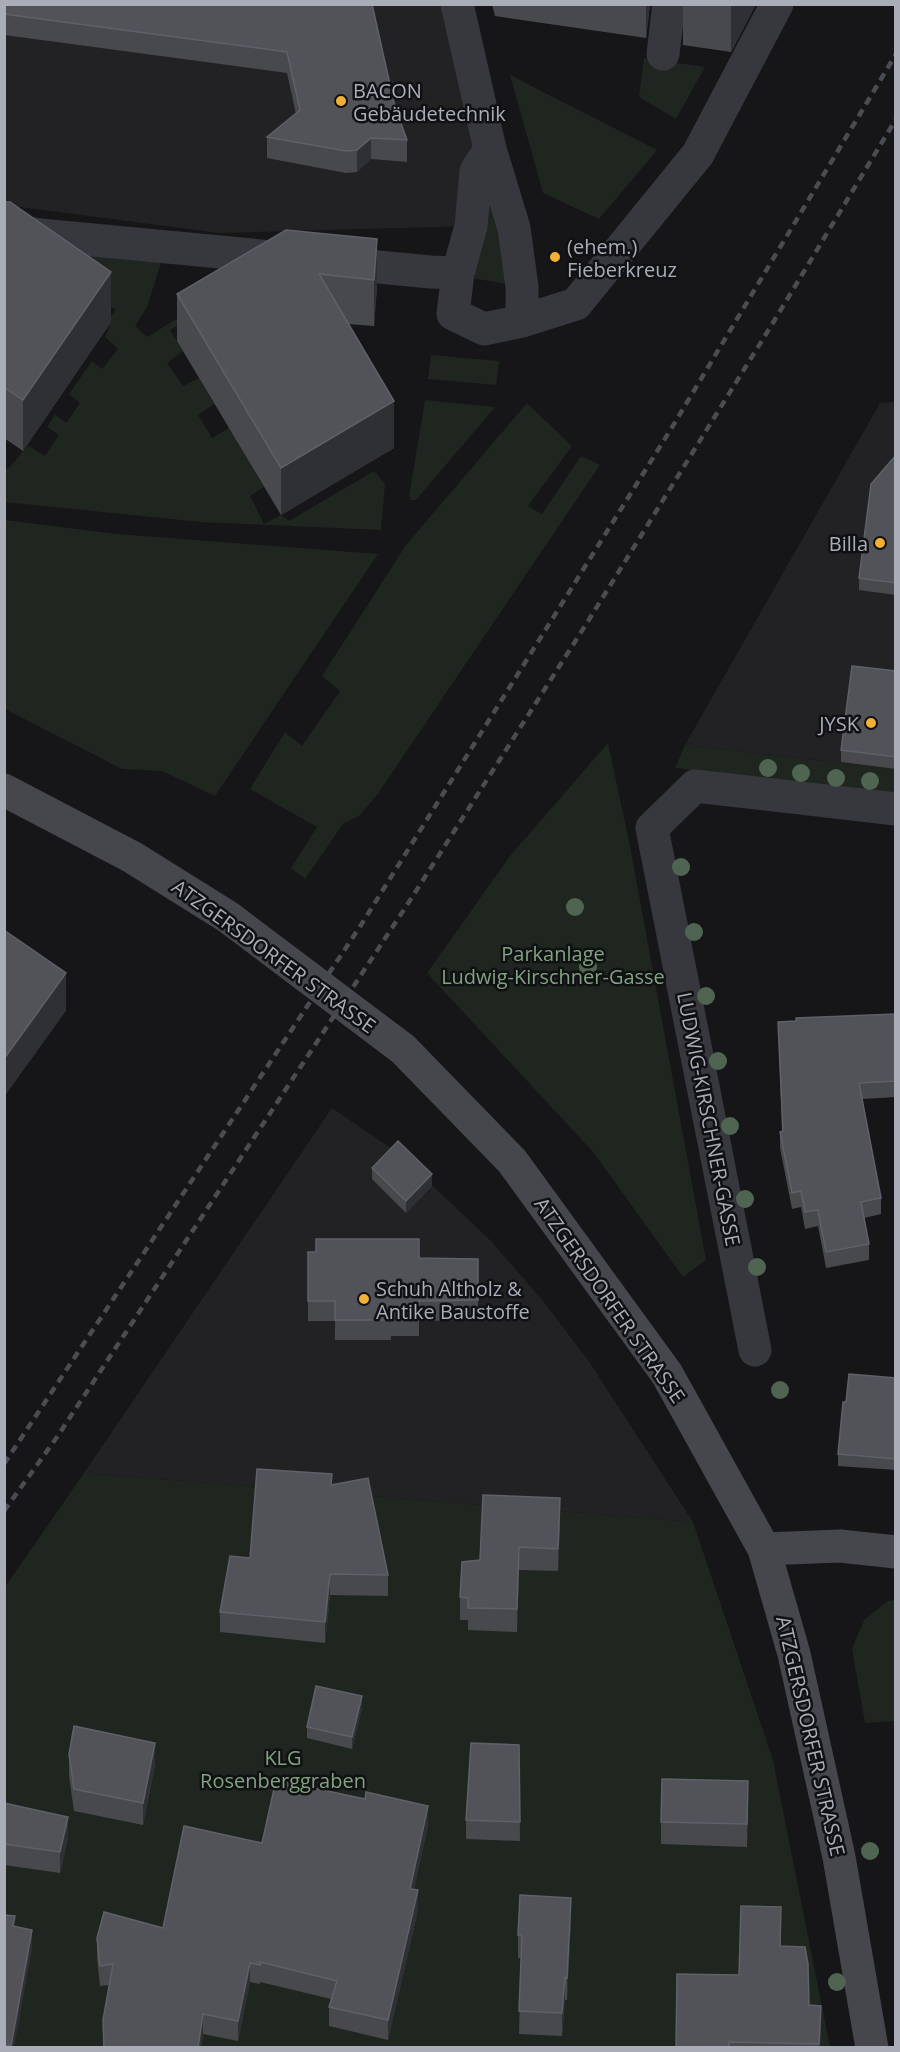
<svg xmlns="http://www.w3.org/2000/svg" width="900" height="2052" font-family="'Open Sans',sans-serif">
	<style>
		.built { fill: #222225 }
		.green { fill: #1e261f }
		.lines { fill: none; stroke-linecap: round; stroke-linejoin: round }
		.street { stroke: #37383d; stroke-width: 33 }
		.secondary { stroke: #45474d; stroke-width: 33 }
		.rail { stroke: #4a4c52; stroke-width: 4.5; stroke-dasharray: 8 6; stroke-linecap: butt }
		.tree { fill: #506452 }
		.wall { fill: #47494d }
		.shaded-wall { fill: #2f3033 }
		.building { fill: #525359; stroke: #5f6168; stroke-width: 1.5 }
		.poi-dot { fill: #f2b134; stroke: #111113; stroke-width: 2 }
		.labels { text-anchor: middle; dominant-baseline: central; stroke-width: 5; stroke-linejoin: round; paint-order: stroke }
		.poi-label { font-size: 20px; fill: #a8adb8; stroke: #111113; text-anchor: start }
		.park-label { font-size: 20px; fill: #7fa381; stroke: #111113 }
		.street-label { font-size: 20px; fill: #a8adb8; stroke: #111113 }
	</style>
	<rect width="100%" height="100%" fill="#161618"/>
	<path class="built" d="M 5,5 L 457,5 L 490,149 L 471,226 L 219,233 L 5,205 Z
		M 895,402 L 895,769 L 685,745 L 880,403 Z
		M 332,1108 L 398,1153 L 491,1241 L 543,1301 L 588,1360 L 693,1522 L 84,1473 Z"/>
	<path class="green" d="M 644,58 L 705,67 L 676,119 L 639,97 Z
		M 510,75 L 657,150 L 599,219 L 543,193 Z
		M 494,194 L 508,284 L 471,278 L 486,198 Z
		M 33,243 L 161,263 L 147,307 L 135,326 L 147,337 L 254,272 L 193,317 L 170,330 L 183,351 L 167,363 L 183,386 L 199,378 L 214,404 L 198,415 L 212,438 L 229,428 L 264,487 L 250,496 L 264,524 L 281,515 L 289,521 L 374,471 L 385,484 L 381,530 L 201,522 L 5,502 L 4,468 L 8,469 L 23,451 L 29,446 L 45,456 L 59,435 L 47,427 L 55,414 L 66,423 L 80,403 L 69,394 L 92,361 L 102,369 L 118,349 L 105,337 L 111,323 L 108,320 L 116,310 L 94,295 Z
		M 431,355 L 499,361 L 496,385 L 428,379 Z
		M 425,400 L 495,407 L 416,500 L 411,500 L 409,496 Z
		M 527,403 L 572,446 L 528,506 L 542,514 L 581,456 L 600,465 L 377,795 L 360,815 L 343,824 L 305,879 L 291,868 L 317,827 L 250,789 L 285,732 L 302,746 L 340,691 L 322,676 L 406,545 Z
		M 5,520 L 117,534 L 378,554 L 215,796 L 162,771 L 122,769 L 5,709 Z
		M 608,743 L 630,846 L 706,1260 L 683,1277 L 594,1153 L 427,973 L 510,856 Z
		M 685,745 L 895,769 L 895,796 L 675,768 Z
		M 84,1473 L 693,1522 L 773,1760 L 830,2047 L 5,2048 L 5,1587 Z
		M 895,1600 L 895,1721 L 865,1723 L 852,1649 L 864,1620 L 888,1601 Z"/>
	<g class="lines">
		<path class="street" d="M 457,4 L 490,149 L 514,228 L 522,287 L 522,321 L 484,329 L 453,314 L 458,273 L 471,226 L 476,171 L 490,149
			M 663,54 L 669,4
			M 4,229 L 40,235 L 431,272 L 458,273
			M 522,321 L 576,304 L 698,154 L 777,4
			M 755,1350 L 652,828 L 695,786 L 896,809"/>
		<path class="secondary" d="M 4,790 L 132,857 L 228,917 L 403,1049 L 512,1161 L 667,1374 L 764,1549 L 794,1654 L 839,1857 L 872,2048
			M 764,1549 L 840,1546 L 896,1552"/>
		<path class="rail" d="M 4,1464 L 361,925 L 671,429 L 896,54
			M 4,1511 L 57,1437 L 409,902 L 585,626 L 771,326 L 896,119"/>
	</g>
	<g class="tree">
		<circle cx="768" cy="768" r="9"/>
		<circle cx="801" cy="773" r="9"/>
		<circle cx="836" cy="778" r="9"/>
		<circle cx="870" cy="781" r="9"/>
		<circle cx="681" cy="867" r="9"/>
		<circle cx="575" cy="907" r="9"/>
		<circle cx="694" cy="932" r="9"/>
		<circle cx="588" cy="967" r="9"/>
		<circle cx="706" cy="996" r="9"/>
		<circle cx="718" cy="1061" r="9"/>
		<circle cx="730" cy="1126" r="9"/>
		<circle cx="745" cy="1199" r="9"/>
		<circle cx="757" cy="1267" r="9"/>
		<circle cx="780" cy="1390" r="9"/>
		<circle cx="870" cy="1851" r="9"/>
		<circle cx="837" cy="1982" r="9"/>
	</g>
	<path class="wall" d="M 4,4 L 372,4 L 395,107 L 407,140 L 407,162 L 371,159 L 357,172 L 346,173 L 267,158 L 267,137 L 296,114 L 287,73 L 4,35 Z
		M 492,4 L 650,4 L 646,38 L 495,16 Z
		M 683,4 L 756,4 L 731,52 L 683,45 Z
		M 4,202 L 111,322 L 23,451 L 4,438 Z
		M 377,239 L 377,286 L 374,326 L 348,324 L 394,448 L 281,515 L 177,341 L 177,294 Z
		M 896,455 L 896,595 L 859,590 L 859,578 Z
		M 896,671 L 896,769 L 841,762 L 841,750 Z
		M 896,1014 L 896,1097 L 862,1099 L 881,1198 L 881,1214 L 864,1218 L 869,1244 L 869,1260 L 826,1268 L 818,1226 L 805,1229 L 801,1207 L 792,1209 L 780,1148 L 780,1132 L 782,1131 L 778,1022 Z
		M 372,1168 L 432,1186 L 406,1213 L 372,1179 Z
		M 308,1252 L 419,1258 L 478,1259 L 478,1320 L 419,1321 L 419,1336 L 391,1336 L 391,1340 L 335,1340 L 335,1321 L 308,1321 Z
		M 896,1378 L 896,1470 L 838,1466 L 838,1454 L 846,1402 Z
		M 332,1485 L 388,1575 L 388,1596 L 330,1595 L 325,1643 L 220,1632 L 220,1612 L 250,1558 Z
		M 560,1520 L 558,1571 L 519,1570 L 517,1632 L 468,1630 L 468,1620 L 460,1620 L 460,1597 L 480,1560 Z
		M 362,1708 L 352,1749 L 307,1738 L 307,1727 Z
		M 519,1745 L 520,1841 L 466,1839 L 466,1820 Z
		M 69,1754 L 155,1765 L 143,1825 L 74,1811 L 69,1776 Z
		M 4,1803 L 68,1838 L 60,1873 L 4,1865 Z
		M 748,1804 L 747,1847 L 661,1844 L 661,1822 Z
		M 428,1825 L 414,1889 L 418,1910 L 388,2040 L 329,2026 L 329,2007 L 331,1999 L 260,1982 L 260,1984 L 250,1982 L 238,2041 L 203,2034 L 201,2048 L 103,2048 L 103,2020 L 109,1985 L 100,1986 L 97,1958 L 97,1938 L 163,1928 L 262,1843 Z
		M 571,1920 L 567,2000 L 565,2000 L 562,2036 L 519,2034 L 521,1958 L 518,1958 L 518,1935 Z
		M 780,1946 L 809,2005 L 821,2026 L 820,2048 L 676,2048 L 677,1974 L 739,1975 Z"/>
	<path class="shaded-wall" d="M 646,4 L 650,4 L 646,38 Z
		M 732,4 L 756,4 L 731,52 L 731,6 Z
		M 371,138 L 371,159 L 357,172 L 357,150 Z
		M 377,239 L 377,286 L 374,326 L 374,280 Z
		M 111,272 L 111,322 L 23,451 L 23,400 Z
		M 394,401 L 394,448 L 281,515 L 281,468 Z
		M 66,973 L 66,1011 L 4,1097 L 4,1059 Z
		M 432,1174 L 432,1186 L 406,1213 L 406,1201 Z
		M 560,1498 L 560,1520 L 558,1571 L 558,1549 Z
		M 519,1547 L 519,1570 L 517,1632 L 517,1609 Z
		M 330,1574 L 330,1595 L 325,1643 L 325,1622 Z
		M 362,1696 L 362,1708 L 352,1749 L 352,1737 Z
		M 155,1743 L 155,1765 L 143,1825 L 143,1803 Z
		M 428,1806 L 428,1825 L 410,1908 L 410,1889 Z
		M 68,1817 L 68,1838 L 60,1873 L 60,1852 Z
		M 418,1890 L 418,1910 L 388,2040 L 388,2020 Z
		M 571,1898 L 571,1920 L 567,2000 L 567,1978 Z
		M 32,1930 L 32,1950 L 14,2048 L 11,2048 Z
		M 250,1963 L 250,1982 L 238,2041 L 238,2021 Z
		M 565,1977 L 565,2000 L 562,2036 L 562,2013 Z
		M 821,2006 L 821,2026 L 820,2048 L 819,2048 Z
		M 203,2014 L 203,2034 L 201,2048 L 198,2048 Z"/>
	<path class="building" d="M 4,4 L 372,4 L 395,107 L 407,140 L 371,138 L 357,150 L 346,151 L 267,137 L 300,110 L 287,52 L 4,14 Z
		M 4,202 L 10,202 L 111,272 L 23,400 L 4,387 Z
		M 286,230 L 377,239 L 374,280 L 319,274 L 394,401 L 281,468 L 177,294 Z
		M 896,455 L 896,583 L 859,578 L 871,484 Z
		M 852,666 L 896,671 L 896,757 L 841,750 Z
		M 4,930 L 66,973 L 4,1059 Z
		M 896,1014 L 896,1081 L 859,1083 L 881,1198 L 861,1202 L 869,1244 L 826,1252 L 818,1210 L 805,1212 L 801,1191 L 792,1193 L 780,1132 L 783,1131 L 778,1022 L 796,1021 L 796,1018 Z
		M 398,1141 L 432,1174 L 406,1201 L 372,1168 Z
		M 316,1239 L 419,1239 L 419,1258 L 478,1259 L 478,1300 L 419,1301 L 419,1316 L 391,1316 L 391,1320 L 335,1320 L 335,1301 L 308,1301 L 308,1252 L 316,1252 Z
		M 849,1374 L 896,1378 L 896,1459 L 838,1454 L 843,1402 L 846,1402 Z
		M 257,1469 L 332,1474 L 331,1485 L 368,1478 L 388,1575 L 330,1574 L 325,1622 L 220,1612 L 230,1556 L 250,1558 Z
		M 483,1495 L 560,1498 L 558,1549 L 519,1547 L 517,1609 L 468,1608 L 468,1598 L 460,1597 L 462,1562 L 480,1560 Z
		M 316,1686 L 362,1696 L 352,1737 L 307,1727 Z
		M 74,1726 L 155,1743 L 143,1803 L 74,1789 L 69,1754 Z
		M 471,1743 L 519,1745 L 520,1822 L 466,1820 Z
		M 662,1779 L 748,1781 L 747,1824 L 661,1822 Z
		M 276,1780 L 365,1799 L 366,1792 L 428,1806 L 410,1889 L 418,1890 L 388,2020 L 329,2007 L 337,1981 L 260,1962 L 260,1965 L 250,1963 L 238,2021 L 203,2014 L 198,2048 L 104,2048 L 103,2020 L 113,1964 L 100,1966 L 97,1938 L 104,1912 L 163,1928 L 184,1826 L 262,1843 Z
		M 4,1803 L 68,1817 L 60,1852 L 4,1844 Z
		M 520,1895 L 571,1898 L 567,1978 L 565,1977 L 562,2013 L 519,2011 L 522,1935 L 518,1935 Z
		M 741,1906 L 781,1907 L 780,1946 L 805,1947 L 808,1964 L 809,2005 L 821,2006 L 819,2044 L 729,2042 L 729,2048 L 676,2047 L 677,1974 L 739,1975 Z
		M 4,1915 L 15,1916 L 13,1926 L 32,1930 L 11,2046 L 4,2045 Z"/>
	<g class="poi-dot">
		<circle cx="341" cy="101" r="6"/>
		<circle cx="555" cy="257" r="6"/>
		<circle cx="880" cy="543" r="6"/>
		<circle cx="871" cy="723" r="6"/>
		<circle cx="364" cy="1299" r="6"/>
	</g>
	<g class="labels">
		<g class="poi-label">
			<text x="353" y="90">BACON<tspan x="353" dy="23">Gebäudetechnik</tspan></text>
			<text x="567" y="246">(ehem.)<tspan x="567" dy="23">Fieberkreuz</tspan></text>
			<text x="868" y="543" text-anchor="end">Billa</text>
			<text x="859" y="723" text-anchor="end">JYSK</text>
			<text x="376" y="1288">Schuh Altholz &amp;<tspan x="376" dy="23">Antike Baustoffe</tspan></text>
		</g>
		<g class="park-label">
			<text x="553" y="953">Parkanlage<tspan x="553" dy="23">Ludwig-Kirschner-Gasse</tspan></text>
			<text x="283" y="1757">KLG<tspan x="283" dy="23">Rosenberggraben</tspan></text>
		</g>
		<g class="street-label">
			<text transform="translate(274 956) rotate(36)">ATZGERSDORFER STRASSE</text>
			<text transform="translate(709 1119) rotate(79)">LUDWIG-KIRSCHNER-GASSE</text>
			<text transform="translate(610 1300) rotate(55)">ATZGERSDORFER STRASSE</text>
			<text transform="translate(811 1736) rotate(77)">ATZGERSDORFER STRASSE</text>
		</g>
	</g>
	<rect width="900" height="2052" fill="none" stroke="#a8adb8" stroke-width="12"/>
</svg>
